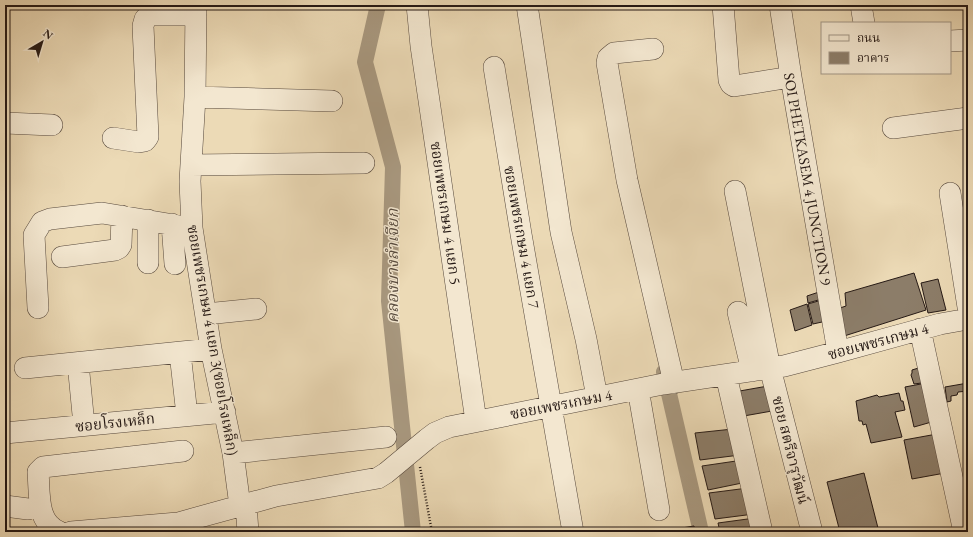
<svg xmlns="http://www.w3.org/2000/svg" width="973" height="537" font-family="'EB Garamond','Noto Serif Thai',serif">
	<style>
		.lines { fill: none; stroke-linecap: round; stroke-linejoin: round }
		.canal { stroke: #a8987f; stroke-width: 16 }
		.building { fill: #8c7d69; stroke: #251915 }
		.minor-casing { stroke: #57493d; stroke-width: 22 }
		.path { stroke: #251915; stroke-width: 2.5; stroke-dasharray: 1 2; stroke-linecap: butt }
		.minor { stroke: #f3e7d0; stroke-width: 21 }
		.labels { text-anchor: middle; dominant-baseline: central; stroke-width: 3; stroke-linejoin: round; paint-order: stroke }
		.street-label { font-size: 15px; fill: #251915; stroke: #f3e7d0 }
		.water-label { font-size: 16px; font-style: italic; fill: #594c3f; stroke: #f3e7d0 }
	</style>
	<rect width="100%" height="100%" fill="#ecdab6"/>
	<filter id="stains"><feTurbulence type="fractalNoise" baseFrequency=".005" numOctaves="4"/><feColorMatrix values="0 0 0 0 .2 0 0 0 0 .09 0 0 0 0 .02 0 0 0 .5 -.17"/></filter>
	<radialGradient id="worn" r=".72"><stop offset=".6" stop-color="#630" stop-opacity="0"/><stop offset="1" stop-color="#630" stop-opacity=".3"/></radialGradient>
	<g class="lines">
		<path class="canal" d="M 378,5 L 365,62 L 393,167 L 389,301 L 413,532
			M 664,372 L 701,532"/>
	</g>
	<path class="building" d="M 968,186 L 968,214 L 966,187 Z
		M 914,273 L 926,310 L 841,337 L 834,310 L 846,306 L 845,293 Z
		M 938,279 L 946,310 L 928,313 L 921,283 Z
		M 822,291 L 825,298 L 808,303 L 807,296 Z
		M 825,299 L 831,320 L 813,324 L 808,304 Z
		M 807,304 L 812,325 L 795,331 L 790,310 Z
		M 925,366 L 929,382 L 914,384 L 911,375 L 912,373 L 912,370 Z
		M 926,383 L 935,421 L 914,427 L 905,387 Z
		M 968,383 L 968,391 L 958,392 L 957,395 L 951,396 L 951,401 L 947,402 L 945,387 Z
		M 768,386 L 772,411 L 738,417 L 734,392 Z
		M 899,393 L 901,401 L 903,401 L 905,410 L 895,412 L 902,437 L 871,443 L 866,424 L 863,425 L 862,421 L 859,421 L 856,401 L 877,395 L 879,397 Z
		M 733,429 L 740,455 L 700,460 L 695,433 Z
		M 937,434 L 945,473 L 912,479 L 904,440 Z
		M 968,457 L 968,478 L 964,458 Z
		M 743,460 L 747,482 L 708,490 L 702,466 Z
		M 864,473 L 879,532 L 840,532 L 827,482 Z
		M 748,488 L 754,514 L 715,519 L 709,493 Z
		M 755,518 L 758,532 L 720,532 L 718,523 Z
		M 694,526 L 695,532 L 657,532 Z"/>
	<g class="lines">
		<defs>
			<path id="minor" d="M 196,5 L 195,97 L 190,181 L 192,228 L 211,349 L 233,453 L 240,506
				M 417,5 L 421,46 L 476,421
				M 527,5 L 561,232 L 586,339 L 597,397
				M 723,5 L 729,80 L 731,84 L 734,86 L 791,77
				M 780,5 L 791,77 L 838,352
				M 861,5 L 864,23
				M 950,41 L 968,40
				M 653,49 L 614,53 L 608,58 L 607,63 L 627,180 L 674,383
				M 494,67 L 521,234 L 573,532
				M 195,97 L 332,101
				M 5,123 L 52,125
				M 893,128 L 968,118
				M 113,138 L 139,142 L 145,141 L 148,137 L 143,26 L 145,19 L 149,15 L 196,15
				M 191,165 L 364,163
				M 735,191 L 770,368 L 812,532
				M 950,193 L 968,307
				M 148,220 L 148,263
				M 172,224 L 175,264
				M 62,257 L 115,250 L 119,248 L 121,245 L 122,216
				M 38,308 L 34,235 L 42,222 L 50,219 L 102,213 L 192,228
				M 738,312 L 752,371
				M 206,314 L 256,309
				M 920,329 L 964,532
				M 180,353 L 187,415
				M 78,363 L 84,425
				M 25,368 L 211,349
				M 726,375 L 762,532
				M 638,389 L 659,510
				M 5,433 L 225,412
				M 233,453 L 386,437
				M 246,504 L 248,532
				M 5,506 L 28,509
				M 60,532 C 36,523 40,494 38,472 L 43,467 L 183,451
				M 71,532 L 178,523
				M 176,532 L 178,523 L 276,496 L 378,478 L 386,473 L 427,439 L 435,433 L 449,427 L 663,384 L 784,366 L 838,352 L 940,324 L 968,319"/>
		</defs>
		<use href="#minor" class="minor-casing"/>
		<path class="path" d="M 420,467 L 432,532"/>
		<use href="#minor" class="minor"/>
	</g>
	<g class="labels">
		<g class="street-label">
			<text transform="translate(808 179) rotate(80)">SOI PHETKASEM 4 JUNCTION 9</text>
			<text transform="translate(446 213) rotate(82)">ซอยเพชรเกษม 4 แยก 5</text>
			<text transform="translate(522 237) rotate(80)">ซอยเพชรเกษม 4 แยก 7</text>
			<text transform="translate(213 340) rotate(80)">ซอยเพชรเกษม 4 แยก 3(ซอยโรงเหล็ก)</text>
			<text transform="translate(878 341) rotate(-15)">ซอยเพชรเกษม 4</text>
			<text transform="translate(561 404) rotate(-11)">ซอยเพชรเกษม 4</text>
			<text transform="translate(115 422) rotate(-6)">ซอยโรงเหล็ก</text>
			<text transform="translate(791 450) rotate(76)">ซอย สตรีจารุวัฒน์</text>
		</g>
		<g class="water-label">
			<text transform="translate(392 266) rotate(-90)">คลองบางลำเจียก</text>
		</g>
	</g>
	<rect width="973" height="537" fill="none" stroke="#ecdab6" stroke-width="20"/>
	<rect x="6" y="6" width="961" height="525" fill="none" stroke="#251915" stroke-width="2"/>
	<rect x="10" y="10" width="953" height="517" fill="none" stroke="#251915"/>
	<rect x="821" y="22" width="130" height="52" fill="#f3e7d0" stroke="#a19585"/>
	<rect x="829" y="35" width="20" height="6" fill="#f3e7d0" stroke="#a19585"/>
	<text x="857" y="42" font-size="12" fill="#251915">ถนน</text>
	<rect x="829" y="52" width="20" height="12" fill="#8c7d69" stroke="#a19585"/>
	<text x="857" y="62" font-size="12" fill="#251915">อาคาร</text>
	<g transform="translate(42 42) rotate(38)" stroke="#f3e7d0" stroke-width="3" paint-order="stroke">
	<path d="M0-3L7 15L0 10L-7 15Z" fill="#251915"/>
	<text y="-6" font-size="11" font-weight="bold" text-anchor="middle" fill="#251915">N</text>
	</g>
	<rect width="100%" height="100%" filter="url(#stains)"/>
	<rect width="100%" height="100%" fill="url(#worn)"/>
</svg>
